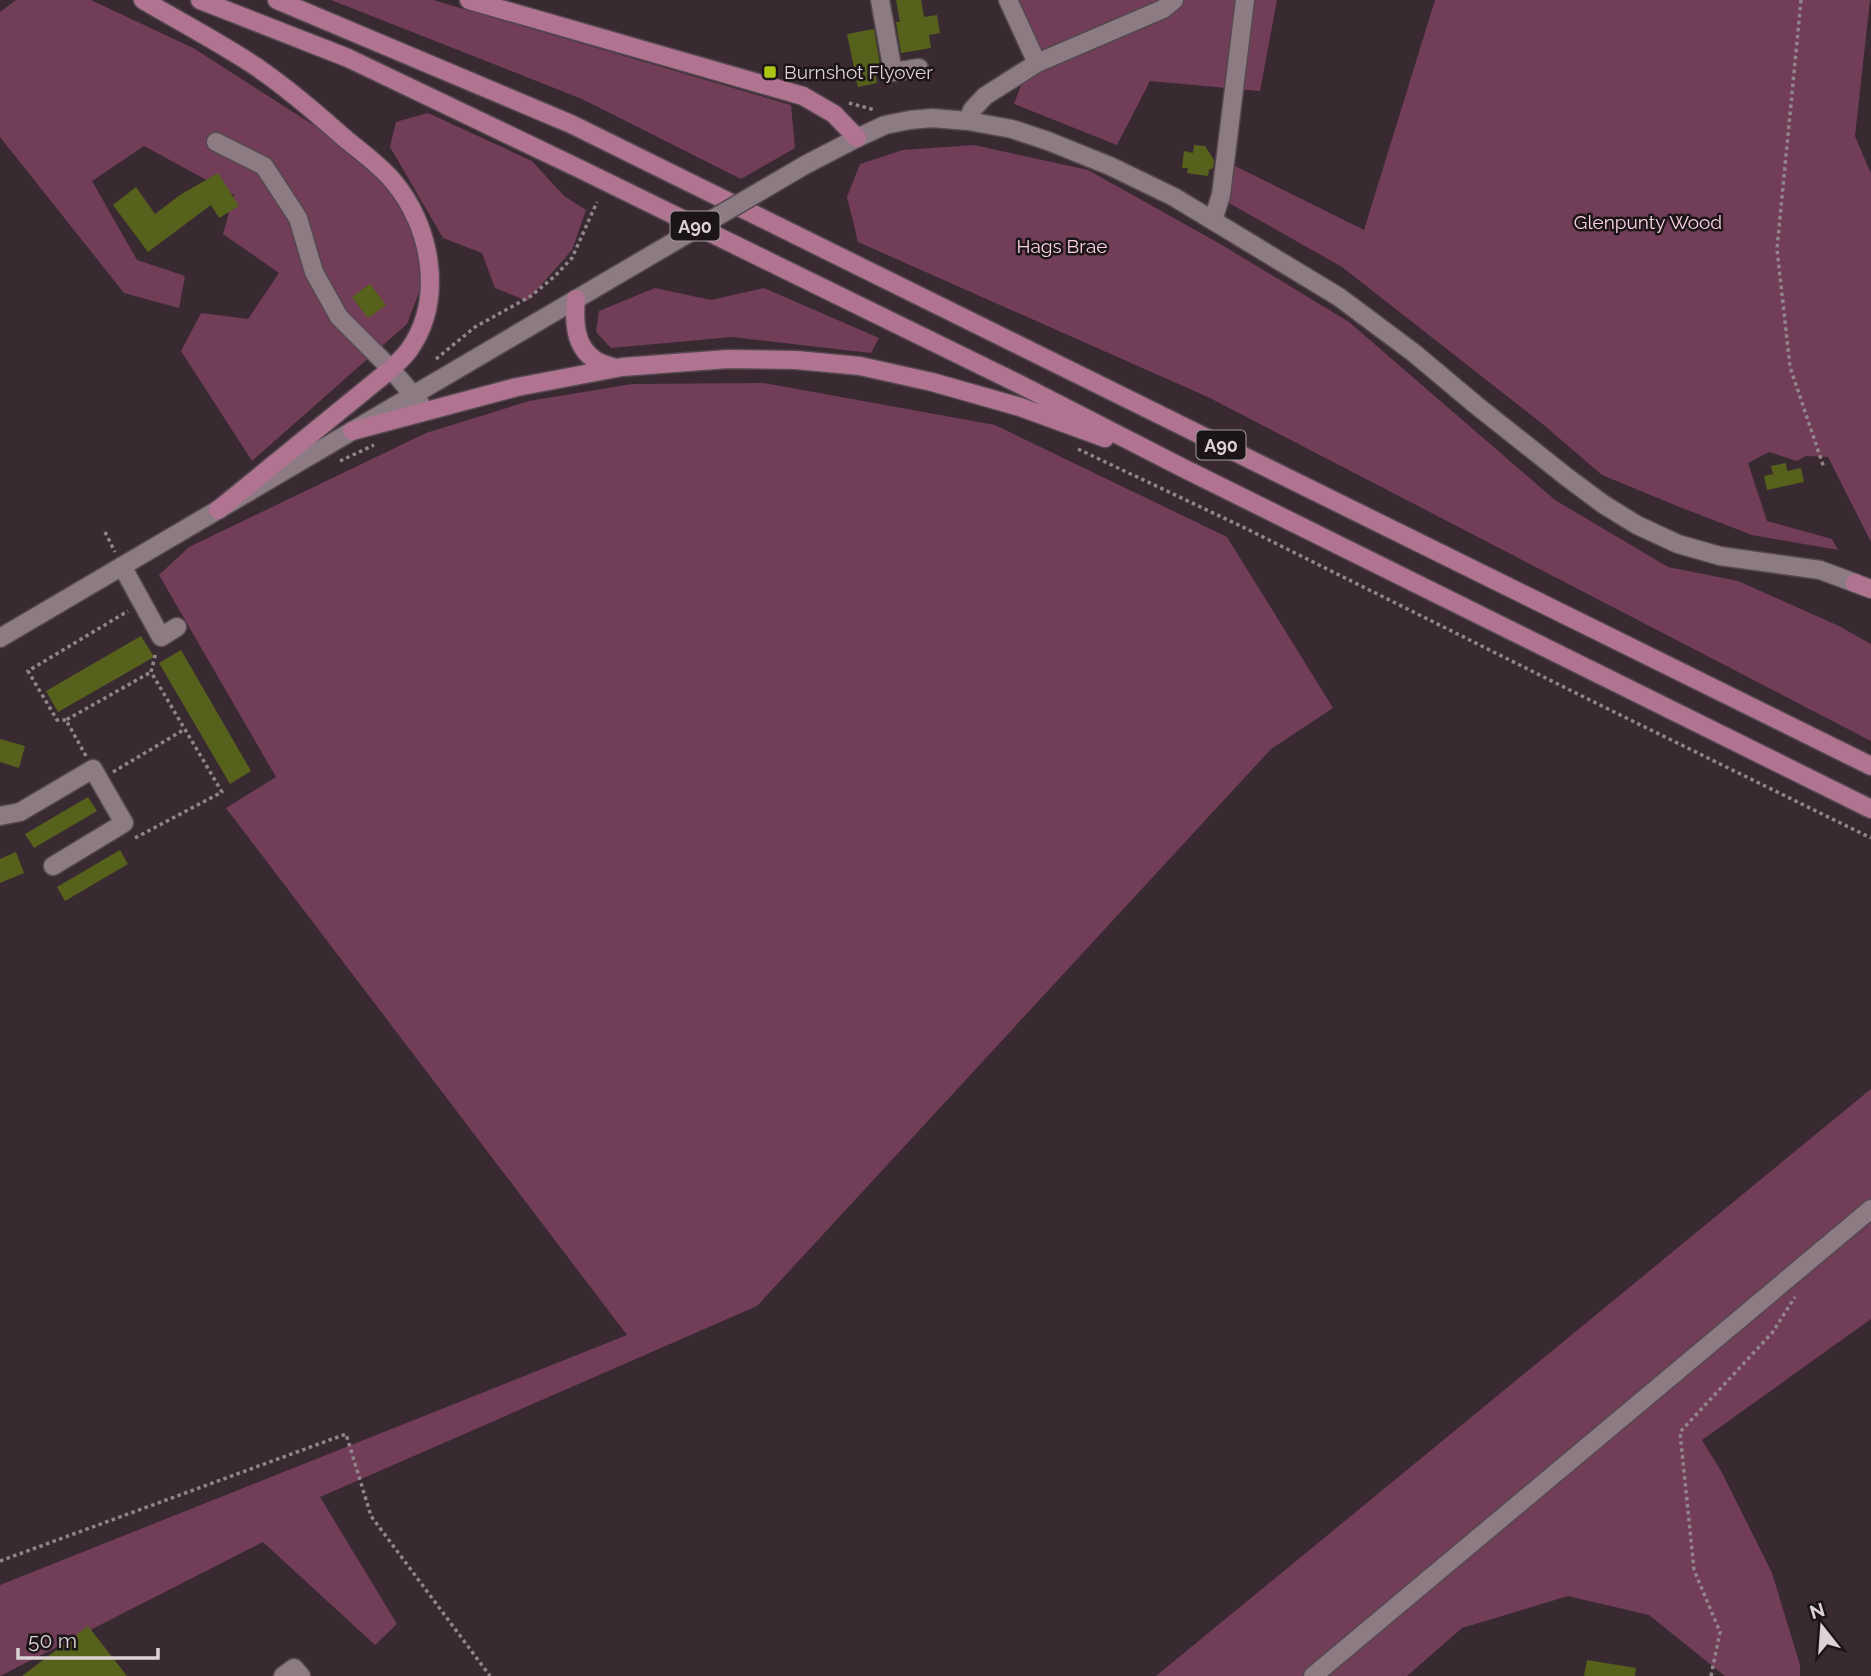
<svg xmlns="http://www.w3.org/2000/svg" width="1871" height="1676" font-family="Raleway,sans-serif">
	<style>
		.green { fill: #723d57 }
		.building { fill: #56621c }
		.lines { fill: none; stroke-linecap: round; stroke-linejoin: round }
		.minor-casing { stroke: #55484e; stroke-width: 21 }
		.major-casing { stroke: #55484e; stroke-width: 21 }
		.path { stroke: #91858a; stroke-width: 3.5; stroke-dasharray: 3.5 3.5; stroke-linecap: butt }
		.minor { stroke: #8d7b83; stroke-width: 18 }
		.major { stroke: #b07491; stroke-width: 18 }
		.minor-bridge-casing { stroke: #55484e; stroke-width: 21; stroke-linecap: butt }
		.minor-bridge { stroke: #8d7b83; stroke-width: 18 }
		.poi-dot { fill: #acc613; stroke: #1c1518; stroke-width: 2.5 }
		.labels { text-anchor: middle; dominant-baseline: central; stroke-width: 5; stroke-linejoin: round; paint-order: stroke }
		.shield { fill: #1c1518; stroke: #a39a9e; stroke-width: 2 }
		.shield-label { font-size: 18px; font-weight: bold; fill: #ddd3d7 }
		.poi-label { font-size: 19px; fill: #ddd3d7; stroke: #1c1518; text-anchor: start }
		.park-label { font-size: 19px; fill: #fad2e3; stroke: #1c1518 }
	</style>
	<rect width="100%" height="100%" fill="#392a31"/>
	<path class="green" d="M 16,0 L 91,0 L 195,49 L 318,128 L 394,193 L 417,237 L 421,287 L 407,324 L 252,461 L 181,351 L 201,313 L 248,319 L 279,273 L 223,234 L 234,195 L 144,146 L 92,181 L 137,260 L 185,276 L 179,308 L 124,293 L 0,137 L 0,12 Z
		M 331,0 L 433,0 L 791,105 L 795,148 L 741,179 L 582,99 Z
		M 1019,0 L 1277,0 L 1260,91 L 1150,81 L 1117,145 L 1014,104 L 1037,43 Z
		M 1435,0 L 1870,0 L 1855,136 L 1871,174 L 1871,542 L 1828,457 L 1806,456 L 1797,461 L 1769,452 L 1748,463 L 1767,521 L 1832,539 L 1838,550 L 1752,535 L 1682,508 L 1602,475 L 1545,426 L 1342,267 L 1229,203 L 1235,166 L 1364,230 Z
		M 428,113 L 532,161 L 564,196 L 586,210 L 572,250 L 527,301 L 495,288 L 482,253 L 443,238 L 390,147 L 396,122 Z
		M 974,145 L 1088,170 L 1222,245 L 1349,322 L 1555,500 L 1668,567 L 1738,581 L 1839,626 L 1871,644 L 1871,741 L 1210,398 L 858,242 L 847,197 L 860,164 L 903,150 Z
		M 655,288 L 711,300 L 764,288 L 879,338 L 871,353 L 732,337 L 611,348 L 596,332 L 599,311 Z
		M 764,383 L 995,425 L 1227,537 L 1333,708 L 1271,749 L 757,1306 L 320,1497 L 397,1624 L 375,1645 L 263,1542 L 0,1676 L 0,1585 L 627,1335 L 226,808 L 276,777 L 159,575 L 189,547 L 426,433 L 529,401 L 632,384 Z
		M 1871,1089 L 1871,1319 L 1702,1440 L 1721,1471 L 1772,1573 L 1800,1665 L 1800,1676 L 1725,1676 L 1649,1615 L 1568,1596 L 1462,1628 L 1407,1676 L 1156,1676 Z"/>
	<path class="building" d="M 896,0 L 921,0 L 924,17 L 937,15 L 940,33 L 929,35 L 931,48 L 901,53 L 896,22 L 900,22 Z
		M 874,29 L 881,70 L 875,71 L 877,83 L 858,87 L 847,34 Z
		M 1194,145 L 1205,146 L 1214,160 L 1213,168 L 1209,170 L 1208,176 L 1187,173 L 1188,168 L 1182,168 L 1184,151 L 1193,153 Z
		M 218,173 L 239,206 L 219,218 L 211,205 L 148,252 L 113,205 L 136,187 L 155,214 L 180,195 Z
		M 370,284 L 386,305 L 368,318 L 352,297 Z
		M 1786,463 L 1787,471 L 1801,468 L 1804,482 L 1767,490 L 1764,476 L 1773,474 L 1771,466 Z
		M 141,636 L 154,657 L 58,712 L 46,691 Z
		M 181,650 L 251,771 L 230,784 L 159,663 Z
		M 0,739 L 25,746 L 19,768 L 0,762 Z
		M 88,797 L 97,811 L 34,848 L 25,834 Z
		M 120,850 L 128,864 L 65,901 L 57,887 Z
		M 16,852 L 24,873 L 0,883 L 0,859 Z
		M 88,1626 L 127,1676 L 22,1676 Z
		M 1587,1660 L 1636,1668 L 1635,1676 L 1584,1676 Z"/>
	<g class="lines">
		<defs>
			<path id="minor" d="M 880,0 L 893,72 L 919,68
				M 1008,0 L 1037,63
				M 968,121 L 972,110 L 985,96 L 1037,63 L 1163,9 L 1174,0
				M 216,142 L 264,166 L 298,218 L 314,272 L 339,317 L 391,369 L 420,403
				M 805,165 L 857,138 L 885,125 L 910,120 L 932,118 L 968,121 L 1012,129 L 1048,141 L 1110,166 L 1174,197 L 1339,297 L 1414,353 L 1476,405 L 1568,478 L 1603,504 L 1637,525 L 1678,544 L 1720,556 L 1820,570 L 1855,583
				M 1213,220 L 1221,195 L 1245,0
				M 122,566 L 161,637 L 177,627
				M 0,638 L 619,274
				M 0,816 L 20,812 L 93,769 L 124,823 L 53,866
				M 283,1676 L 294,1668 L 301,1676
				M 1313,1676 L 1871,1209"/>
			<path id="major" d="M 143,0 C 179,21 215,40 249,62 C 280,82 314,111 341,135 C 358,150 379,164 393,181 C 431,226 445,299 409,350 C 404,357 397,363 391,369 L 218,510
				M 200,0 L 348,58 L 578,168 L 1023,386 L 1183,468 L 1871,809
				M 277,0 L 571,124 L 1871,766
				M 469,0 L 803,96 L 834,114 L 857,138
				M 576,299 C 574,321 574,346 595,360 C 601,364 609,366 616,368
				M 352,431 L 517,387 L 622,367 L 728,359 L 796,360 L 860,366 L 932,382 L 1020,407 L 1105,438
				M 1855,583 L 1871,589"/>
		</defs>
		<use href="#minor" class="minor-casing"/>
		<use href="#major" class="major-casing"/>
		<path class="path" d="M 1801,0 L 1777,249 L 1790,367 L 1824,468
			M 849,103 L 875,110
			M 436,359 L 475,327 L 531,296 L 555,276 L 572,258 L 597,202
			M 1078,449 L 1247,529 L 1602,706 L 1871,838
			M 340,461 L 374,445
			M 105,532 L 115,552
			M 66,720 L 57,720 L 28,671 L 128,611
			M 86,756 L 66,720 L 151,672
			M 113,772 L 185,729
			M 135,838 L 222,792 L 151,672 L 156,652
			M 0,1561 L 346,1434 L 371,1516 L 490,1676
			M 1711,1676 L 1720,1632 L 1694,1570 L 1680,1432 L 1772,1333 L 1795,1297"/>
		<use href="#minor" class="minor"/>
		<use href="#major" class="major"/>
		<defs>
			<path id="minor-bridge" d="M 619,274 L 805,165"/>
		</defs>
		<use href="#minor-bridge" class="minor-bridge-casing"/>
		<use href="#minor-bridge" class="minor-bridge"/>
	</g>
	<rect class="poi-dot" x="763" y="65" width="14" height="14" rx="3.5"/>
	<g class="labels">
		<g class="shield">
			<rect x="670.5" y="211.5" width="49" height="29" rx="5"/>
			<rect x="1196.5" y="430.5" width="49" height="29" rx="5"/>
		</g>
		<g class="shield-label">
			<text x="695" y="226">A90</text>
			<text x="1221" y="445">A90</text>
		</g>
		<g class="poi-label">
			<text x="784" y="72">Burnshot Flyover</text>
		</g>
		<g class="park-label">
			<text x="1648" y="222">Glenpunty Wood</text>
			<text x="1062" y="246">Hags Brae</text>
		</g>
	</g>
	<g transform="translate(1822 1627) rotate(343)" stroke="#1c1518" stroke-width="5" paint-order="stroke">
	<path d="M0-5L12 26L0 18L-12 26Z" fill="#ddd3d7"/>
	<text y="-10" font-size="19" font-weight="bold" text-anchor="middle" fill="#ddd3d7">N</text>
	</g>
	<path d="M18 1648v10h140v-10" fill="none" stroke="#ddd3d7" stroke-width="3.5"/>
	<text x="28" y="1648" font-size="21" fill="#ddd3d7" stroke="#1c1518" stroke-width="5" paint-order="stroke">50 m</text>
</svg>
